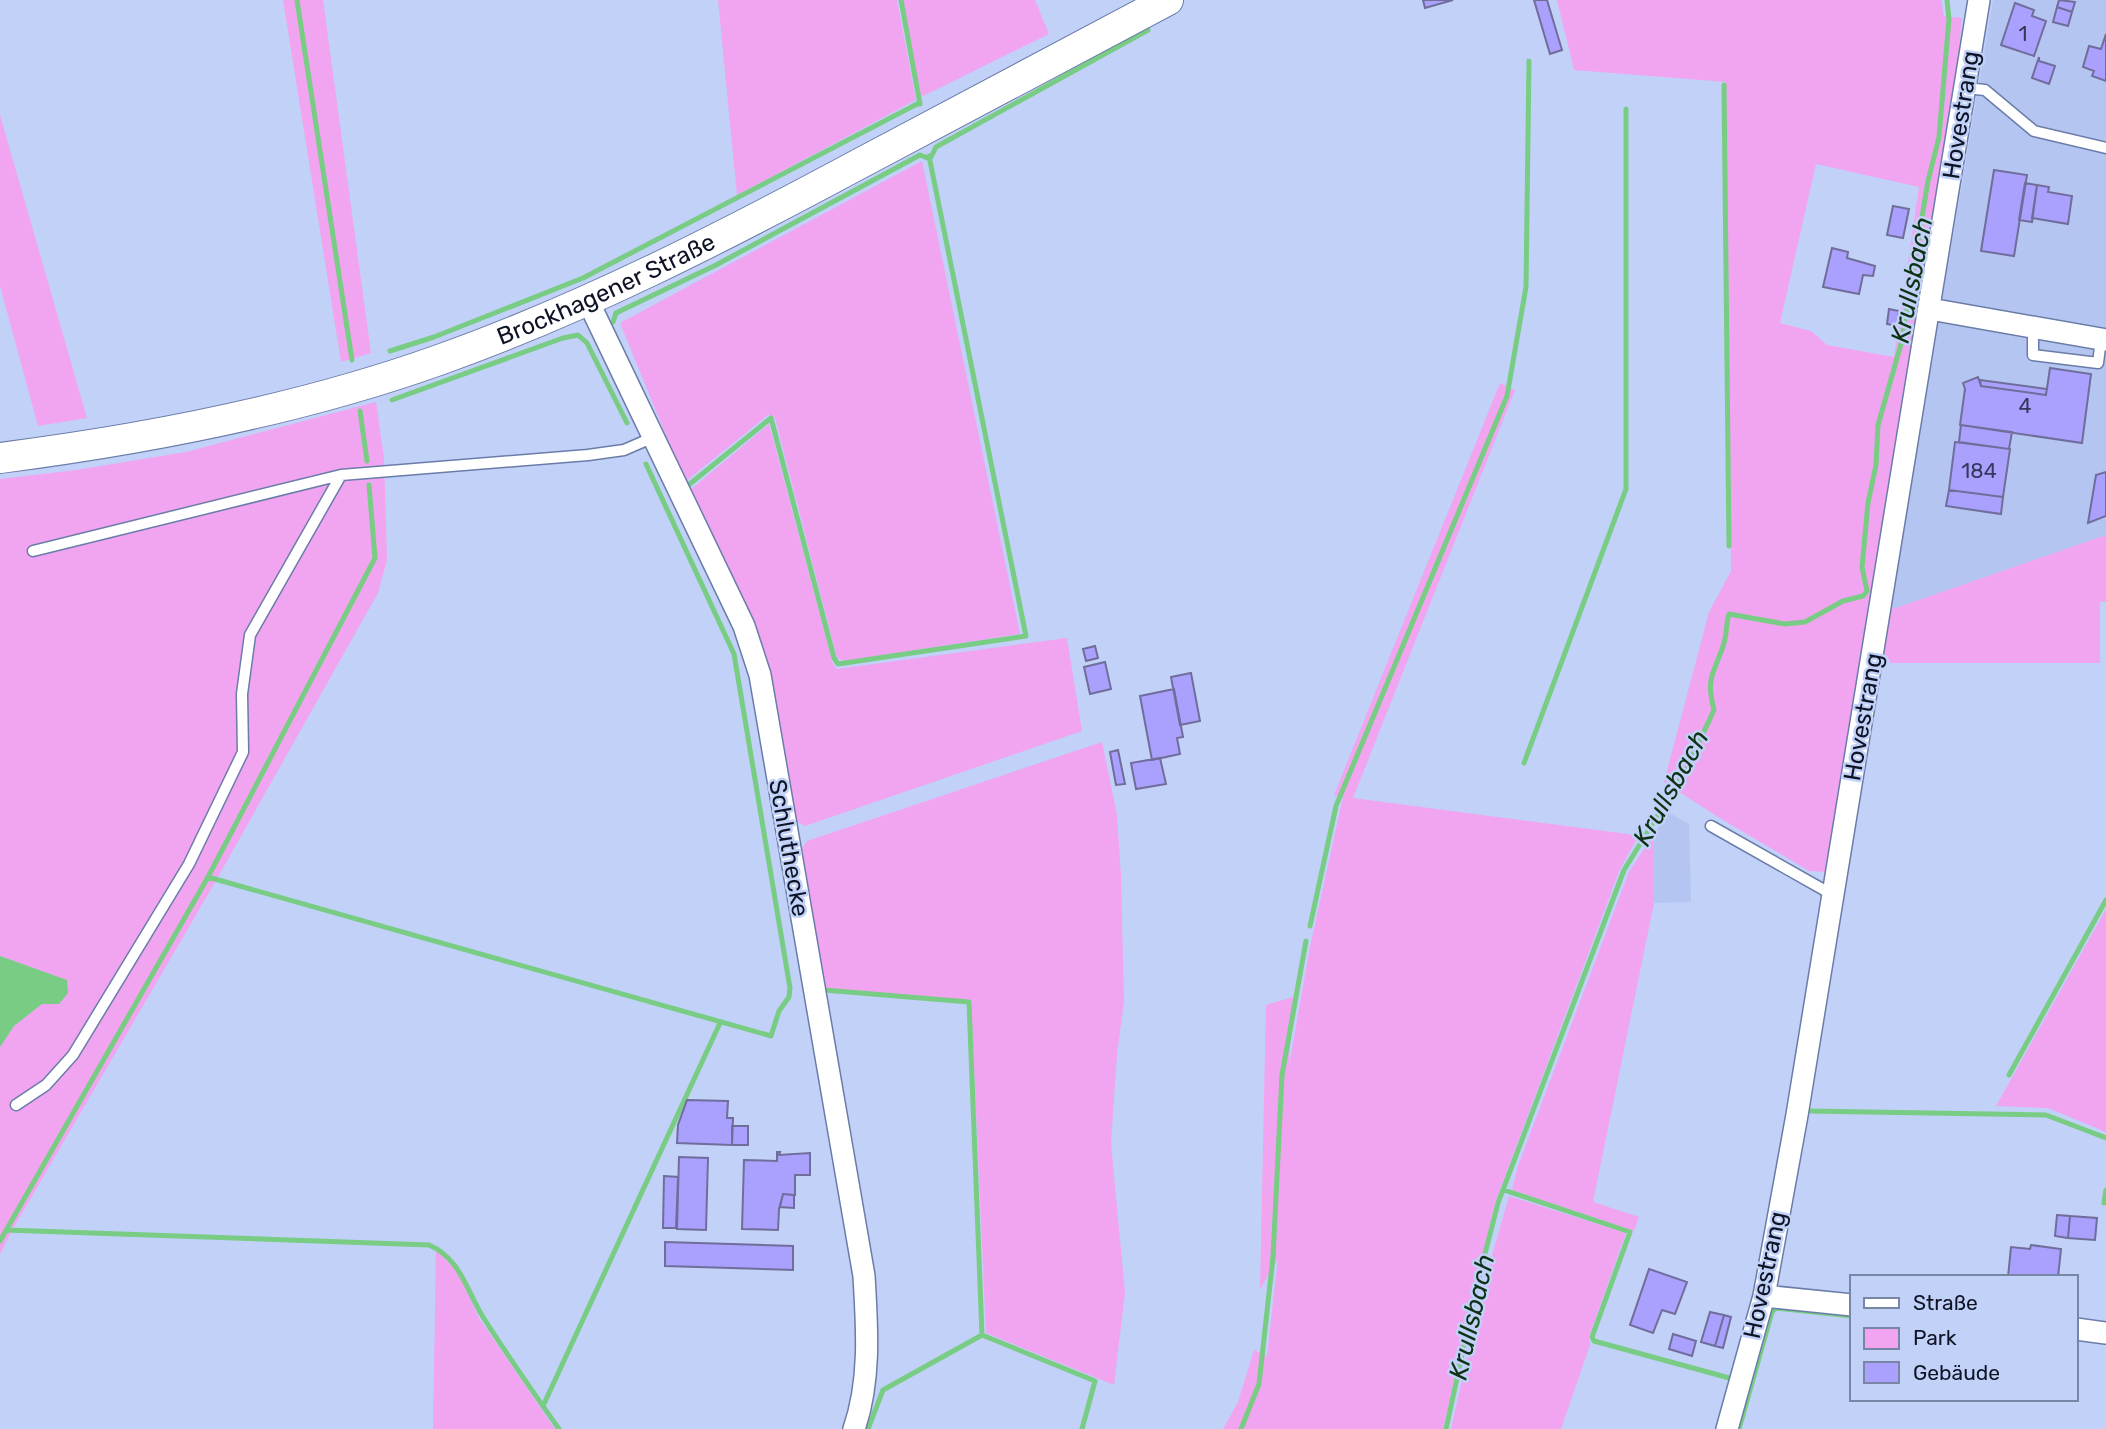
<svg xmlns="http://www.w3.org/2000/svg" width="2106" height="1429" font-family="Rubik,sans-serif">
	<style>
		.built { fill: #b4c5f1 }
		.green { fill: #f1a5f0; fill-rule: evenodd }
		.water { fill: #78cc83 }
		.lines { fill: none; stroke-linecap: round; stroke-linejoin: round }
		.stream { stroke: #78cc83; stroke-width: 5 }
		.building { fill: #aaa1fe; stroke: #706d9a; stroke-width: 2 }
		.service-casing { stroke: #6a7ca8; stroke-width: 13 }
		.minor-casing { stroke: #6a7ca8; stroke-width: 24 }
		.secondary-casing { stroke: #6a7ca8; stroke-width: 32 }
		.service { stroke: #fff; stroke-width: 10 }
		.minor { stroke: #fff; stroke-width: 21 }
		.secondary { stroke: #fff; stroke-width: 30 }
		.labels { text-anchor: middle; dominant-baseline: central; stroke-width: 5; stroke-linejoin: round; paint-order: stroke }
		.number-label { font-size: 21px; fill: #35375b }
		.street-label { font-size: 24px; fill: #0e1425; stroke: #c1d1f8 }
		.water-label { font-size: 26px; font-style: italic; fill: #0f3215; stroke: #c1d1f8 }
	</style>
	<rect width="100%" height="100%" fill="#c1d1f8"/>
	<path class="built" d="M 1993,0 L 2106,0 L 2106,535 L 1890,610 Z
		M 1668,812 L 1689,824 L 1691,902 L 1654,903 L 1653,835 Z"/>
	<path class="green" d="M 283,0 L 323,0 L 371,353 L 341,362 Z
		M 718,0 L 897,0 L 916,100 L 737,195 Z
		M 903,0 L 1035,0 L 1049,34 L 921,97 Z
		M 1557,0 L 1941,0 L 1944,16 L 1962,18 L 1954,99 L 1826,872 L 1809,871 L 1718,817 L 1664,782 L 1709,612 L 1731,571 L 1726,82 L 1574,70 ZM 1816,164 L 1919,187 L 1894,357 L 1827,345 L 1811,331 L 1780,323 Z
		M 0,115 L 87,418 L 38,426 L 0,286 Z
		M 922,161 L 1020,634 L 844,661 L 837,658 L 775,418 L 768,415 L 685,482 L 620,323 Z
		M 1500,383 L 1515,390 L 1353,798 L 1628,834 L 1638,837 L 1620,869 L 1495,1203 L 1443,1429 L 1223,1429 L 1238,1402 L 1254,1350 L 1267,1356 L 1278,1259 L 1260,1289 L 1266,1005 L 1293,997 L 1289,1066 L 1310,947 L 1343,797 L 1334,795 Z
		M 376,402 L 384,458 L 387,560 L 378,593 L 214,884 L 14,1227 L 0,1254 L 0,1047 L 14,1026 L 42,1004 L 59,1004 L 66,980 L 0,956 L 0,479 L 76,470 L 186,452 Z
		M 769,424 L 833,664 L 837,669 L 1067,638 L 1082,731 L 805,826 L 792,819 L 767,677 L 689,491 Z
		M 2106,535 L 2106,601 L 2100,602 L 2100,663 L 1891,663 L 1882,650 L 1890,610 Z
		M 1102,742 L 1117,815 L 1121,876 L 1124,1001 L 1117,1055 L 1111,1143 L 1125,1293 L 1114,1385 L 986,1333 L 971,1000 L 823,988 L 800,851 L 807,841 Z
		M 1653,835 L 1654,903 L 1593,1202 L 1639,1217 L 1634,1231 L 1512,1190 L 1518,1166 L 1629,872 Z
		M 2106,909 L 2106,1132 L 2048,1108 L 1996,1106 Z
		M 1509,1196 L 1626,1233 L 1589,1337 L 1590,1345 L 1561,1429 L 1451,1429 L 1484,1284 Z
		M 436,1250 L 458,1272 L 479,1318 L 555,1429 L 433,1429 Z"/>
	<path class="water" d="M 0,956 L 67,980 L 68,993 L 59,1004 L 42,1004 L 14,1026 L 0,1047 Z"/>
	<g class="lines">
		<path class="stream" d="M 297,0 L 352,360
			M 901,0 L 920,104
			M 1724,85 L 1729,546
			M 613,322 L 616,313 L 716,265 L 920,155 L 930,159 L 936,147 L 1148,30
			M 390,351 L 434,337 L 583,278 L 919,103
			M 392,400 L 563,338 L 578,335 L 587,343 L 627,423
			M 360,411 L 367,461
			M 686,487 L 771,418 L 834,658 L 838,664 L 1026,636 L 929,156
			M 1524,763 L 1626,489 L 1626,109
			M 208,877 L 771,1036 L 779,1011 L 789,997 L 790,988 L 734,654 L 646,464
			M 1310,926 L 1336,806 L 1507,396 L 1526,287 L 1529,61
			M 824,990 L 969,1002 L 982,1335
			M 2009,1075 L 2106,900
			M 1809,1111 L 2046,1115 L 2106,1138
			M 1504,1190 L 1630,1232 L 1592,1337 L 1594,1341 L 1733,1379
			M 2104,1203 L 2106,1190
			M 6,1230 L 429,1245 C 460,1258 467,1291 483,1317 C 507,1355 533,1392 559,1429
			M 0,1241 L 208,877 L 375,558 L 369,485
			M 982,1335 L 1095,1381 L 1082,1429
			M 543,1406 L 720,1023
			M 868,1429 L 883,1390 L 982,1335
			M 1241,1429 L 1259,1384 L 1273,1257 L 1282,1075 L 1306,941
			M 1446,1429 L 1478,1281 L 1498,1203 L 1624,870 L 1687,768 L 1714,710 C 1705,675 1715,673 1724,643 C 1727,633 1726,624 1729,614 L 1785,624 L 1805,622 L 1843,601 L 1863,596 L 1867,591 L 1862,567 L 1868,503 L 1876,465 L 1878,425 L 1901,344 L 1928,181 L 1939,137 L 1949,19 L 1947,0
			M 1739,1429 L 1772,1312 L 1776,1308 L 1852,1316"/>
	</g>
	<path class="building" d="M 1423,0 L 1453,0 L 1425,8 Z
		M 1534,0 L 1547,0 L 1562,50 L 1550,54 Z
		M 2059,0 L 2075,2 L 2072,12 L 2057,7 Z
		M 2015,3 L 2034,10 L 2032,16 L 2046,21 L 2034,56 L 2001,45 Z
		M 2057,7 L 2072,12 L 2068,26 L 2053,22 Z
		M 2106,34 L 2106,81 L 2092,76 L 2094,71 L 2083,67 L 2089,46 L 2101,49 Z
		M 2039,57 L 2039,61 L 2055,66 L 2049,84 L 2032,78 Z
		M 1994,170 L 2027,175 L 2014,256 L 1981,251 Z
		M 2025,183 L 2037,185 L 2032,222 L 2019,220 Z
		M 2037,185 L 2049,187 L 2048,192 L 2072,196 L 2068,224 L 2032,218 Z
		M 1893,206 L 1909,209 L 1903,238 L 1887,235 Z
		M 1832,248 L 1848,252 L 1847,258 L 1875,266 L 1873,276 L 1863,275 L 1859,294 L 1823,287 Z
		M 1889,309 L 1899,311 L 1897,326 L 1887,324 Z
		M 2050,368 L 2091,374 L 2082,443 L 1960,425 L 1965,389 L 1963,383 L 1978,377 L 1981,386 L 2046,395 Z
		M 1980,380 L 2047,389 L 2046,393 L 2046,395 L 1981,386 Z
		M 1961,425 L 2012,432 L 2009,449 L 1959,442 Z
		M 1955,442 L 2010,449 L 2003,497 L 1949,490 Z
		M 2106,472 L 2106,516 L 2088,523 L 2096,475 Z
		M 1949,490 L 2003,497 L 2001,514 L 1946,506 Z
		M 1095,646 L 1098,658 L 1086,661 L 1083,649 Z
		M 1105,662 L 1111,689 L 1090,694 L 1084,667 Z
		M 1191,673 L 1200,721 L 1180,725 L 1171,677 Z
		M 1174,689 L 1183,737 L 1177,738 L 1180,754 L 1152,760 L 1140,696 Z
		M 1118,750 L 1125,784 L 1116,785 L 1110,752 Z
		M 1160,758 L 1166,784 L 1136,789 L 1131,763 Z
		M 687,1100 L 728,1101 L 727,1118 L 733,1118 L 732,1145 L 677,1143 L 678,1125 Z
		M 732,1126 L 748,1126 L 748,1145 L 732,1145 Z
		M 777,1152 L 780,1152 L 779,1155 L 810,1153 L 810,1175 L 795,1175 L 795,1195 L 783,1194 L 779,1209 L 778,1230 L 742,1229 L 744,1160 L 777,1161 Z
		M 679,1157 L 708,1158 L 706,1230 L 677,1229 Z
		M 664,1176 L 678,1177 L 676,1228 L 663,1228 Z
		M 783,1194 L 794,1195 L 794,1208 L 780,1207 Z
		M 2057,1215 L 2070,1216 L 2068,1238 L 2055,1236 Z
		M 2070,1216 L 2097,1218 L 2095,1240 L 2068,1238 Z
		M 665,1242 L 793,1246 L 793,1270 L 665,1266 Z
		M 2031,1245 L 2061,1249 L 2058,1277 L 2008,1277 L 2011,1247 L 2030,1249 Z
		M 1649,1269 L 1687,1282 L 1675,1314 L 1662,1310 L 1653,1333 L 1630,1325 Z
		M 1710,1312 L 1724,1315 L 1715,1346 L 1701,1342 Z
		M 1724,1315 L 1731,1317 L 1723,1348 L 1715,1346 Z
		M 1673,1334 L 1696,1341 L 1692,1356 L 1669,1349 Z"/>
	<g class="lines">
		<defs>
			<path id="service" d="M 1966,88 L 1985,90 L 2034,131 L 2106,148
				M 2033,327 L 2033,355 L 2098,363 L 2101,339
				M 33,551 L 341,475 L 588,455 L 624,450 L 654,437
				M 1711,826 L 1833,895
				M 16,1105 L 46,1085 L 73,1055 L 189,864 L 243,752 L 242,694 L 250,635 L 341,475"/>
			<path id="minor" d="M 588,301 L 744,626 L 760,675 L 864,1276 C 867,1326 871,1380 854,1429
				M 1930,309 L 2106,340
				M 1764,1296 L 1852,1305
				M 2076,1329 L 2106,1333
				M 1727,1429 L 1764,1296 L 1797,1115 L 1979,0"/>
			<g id="secondary">
				<path id="s1" d="M 0,458 C 148,439 299,410 439,360 C 585,308 723,237 859,164 C 962,110 1065,55 1168,0"/>
			</g>
		</defs>
		<use href="#service" class="service-casing"/>
		<use href="#minor" class="minor-casing"/>
		<use href="#secondary" class="secondary-casing"/>
		<use href="#service" class="service"/>
		<use href="#minor" class="minor"/>
		<use href="#secondary" class="secondary"/>
	</g>
	<g class="labels">
		<g class="number-label">
			<text x="2023" y="33">1</text>
			<text x="2025" y="405">4</text>
			<text x="1979" y="470">184</text>
		</g>
		<g class="street-label">
			<text transform="translate(1961 115) rotate(-81)">Hovestrang</text>
			<text stroke="none"><textPath href="#s1" startOffset="632">Brockhagener Straße</textPath></text>
			<text transform="translate(1863 717) rotate(-80)">Hovestrang</text>
			<text transform="translate(789 848) rotate(80)">Schluthecke</text>
			<text transform="translate(1765 1275) rotate(-78)">Hovestrang</text>
		</g>
		<g class="water-label">
			<text transform="translate(1912 280) rotate(-79)">Krullsbach</text>
			<text transform="translate(1671 788) rotate(-61)">Krullsbach</text>
			<text transform="translate(1472 1317) rotate(-77)">Krullsbach</text>
		</g>
	</g>
	<rect x="1850" y="1275" width="228" height="126" fill="#c1d1f8" stroke="#7985a4" stroke-width="2"/>
	<rect x="1864" y="1298" width="35" height="10" fill="#ffffff" stroke="#7985a4" stroke-width="2"/>
	<text x="1913" y="1310" font-size="21" fill="#0e1425">Straße</text>
	<rect x="1864" y="1328" width="35" height="21" fill="#f1a5f0" stroke="#7985a4" stroke-width="2"/>
	<text x="1913" y="1345" font-size="21" fill="#0e1425">Park</text>
	<rect x="1864" y="1362" width="35" height="21" fill="#aaa1fe" stroke="#7985a4" stroke-width="2"/>
	<text x="1913" y="1380" font-size="21" fill="#0e1425">Gebäude</text>
</svg>
